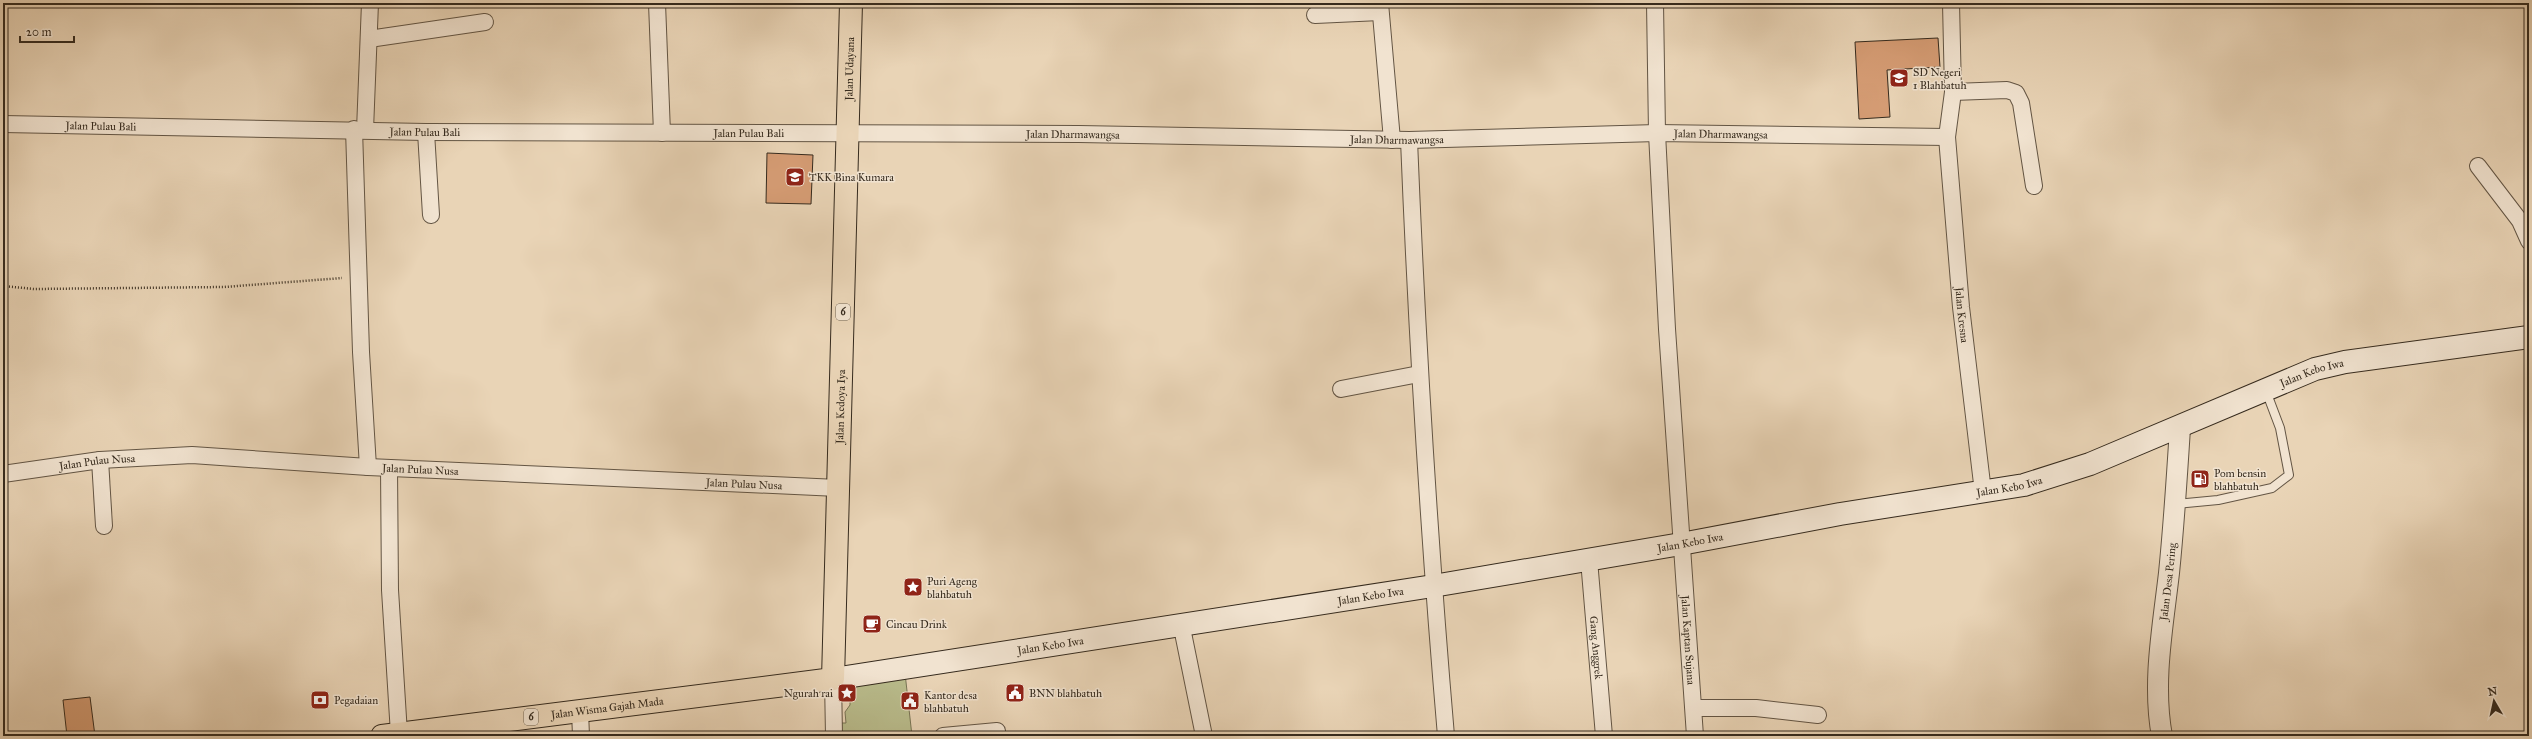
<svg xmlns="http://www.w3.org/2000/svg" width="2532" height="739" font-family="'IM FELL Great Primer',serif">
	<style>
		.green { fill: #b9bc8c; stroke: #787455 }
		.building { fill: #d59c74; stroke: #362b1e }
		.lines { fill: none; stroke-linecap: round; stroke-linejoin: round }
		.service-casing { stroke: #635544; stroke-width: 10 }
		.minor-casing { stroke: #635544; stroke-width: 18 }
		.tertiary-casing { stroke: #635544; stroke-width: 22 }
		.secondary-casing { stroke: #362b1e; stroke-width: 24 }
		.trunk-casing { stroke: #362b1e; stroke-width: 24 }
		.path { stroke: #362b1e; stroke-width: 2.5; stroke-dasharray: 1 2; stroke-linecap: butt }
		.service { stroke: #f1e3d0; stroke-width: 8 }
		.minor { stroke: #f1e3d0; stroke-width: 16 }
		.tertiary { stroke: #f1e3d0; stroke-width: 20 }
		.secondary { stroke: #f1e3d0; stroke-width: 22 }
		.trunk { stroke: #e9d4b6; stroke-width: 22 }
		.labels { text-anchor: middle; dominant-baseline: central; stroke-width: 3; stroke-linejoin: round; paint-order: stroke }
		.shield { fill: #f1e3d0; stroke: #6e6253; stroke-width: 1 }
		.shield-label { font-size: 10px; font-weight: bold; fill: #362b1e }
		.street-label { font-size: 11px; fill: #362b1e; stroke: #f1e3d0 }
		.poi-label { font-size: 11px; fill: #362b1e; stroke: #f1e3d0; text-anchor: start }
	</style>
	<rect width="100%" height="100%" fill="#e9d4b6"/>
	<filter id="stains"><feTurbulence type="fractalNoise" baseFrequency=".005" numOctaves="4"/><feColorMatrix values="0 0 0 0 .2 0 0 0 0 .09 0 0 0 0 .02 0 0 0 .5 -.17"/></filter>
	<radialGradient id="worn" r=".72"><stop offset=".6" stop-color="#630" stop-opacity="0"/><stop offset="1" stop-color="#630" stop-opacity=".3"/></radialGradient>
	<path class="green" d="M 905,673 L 912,736 L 846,736 L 846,732 L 840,732 L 840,723 L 846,723 L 845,712 L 850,705 L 850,692 L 866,680 Z"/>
	<path class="building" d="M 1938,38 L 1940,67 L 1887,70 L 1890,117 L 1859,119 L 1855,42 Z
		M 767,153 L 813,155 L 811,204 L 766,203 Z
		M 90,697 L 95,736 L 67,736 L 63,700 Z"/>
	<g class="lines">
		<defs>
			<path id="service" d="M 2176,504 L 2218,500 L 2272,488 L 2289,475 L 2280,428 L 2266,391"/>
			<g id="minor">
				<path d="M 657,3 L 662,133"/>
				<path d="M 1380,3 L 1392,140"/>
				<path id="s1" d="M 1655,3 L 1657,133 L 1667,329 L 1695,736"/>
				<path id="s2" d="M 1951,3 L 1953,92 L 1947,137 L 1961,307 L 1983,492"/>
				<path d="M 1315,15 L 1380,12"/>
				<path d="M 369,39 L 485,22"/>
				<path d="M 1953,92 L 2007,90 L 2016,93 L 2021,103 L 2034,186"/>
				<path id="s3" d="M 3,124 L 426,132 L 1079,134 L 1409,140 L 1657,133 L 1947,137"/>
				<path d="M 354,129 L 361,352 L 368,467"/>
				<path d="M 365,130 L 370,3"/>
				<path d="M 426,132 L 431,215"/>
				<path d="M 1409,140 C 1417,339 1429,538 1446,736"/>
				<path d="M 2478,166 L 2520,221 L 2529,241"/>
				<path d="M 1341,389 L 1419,374"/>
				<path d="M 100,460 L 104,526"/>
				<path d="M 389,468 L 390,590 L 399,734"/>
				<path id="s4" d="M 3,474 L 100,460 L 192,455 L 368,467 L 838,488"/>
				<path id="s5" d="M 1589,560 L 1604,736"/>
				<path d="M 1181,623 L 1204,736"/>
				<path d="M 833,679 L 834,736"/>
				<path d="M 1695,708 L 1756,708 L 1818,715"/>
				<path d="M 580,711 L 581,736"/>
				<path d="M 943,736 L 997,731"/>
			</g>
			<g id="tertiary">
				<path id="s6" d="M 2162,736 C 2152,683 2163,626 2169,573 C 2174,524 2177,476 2180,428"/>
			</g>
			<g id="secondary">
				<path id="s7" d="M 833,679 L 1433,586 L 1681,544 L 1840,514 L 2024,485 L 2090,464 L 2315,369 L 2345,362 L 2529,337"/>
			</g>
			<g id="trunk">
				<path id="s8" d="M 382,736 L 833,679 L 851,3"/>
			</g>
		</defs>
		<use href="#service" class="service-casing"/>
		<use href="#minor" class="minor-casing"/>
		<use href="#tertiary" class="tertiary-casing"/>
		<use href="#secondary" class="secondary-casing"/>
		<use href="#trunk" class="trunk-casing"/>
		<path class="path" d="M 3,286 L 34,289 L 224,287 L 342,278"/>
		<use href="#service" class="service"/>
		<use href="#minor" class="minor"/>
		<use href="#tertiary" class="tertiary"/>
		<use href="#secondary" class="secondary"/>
		<use href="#trunk" class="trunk"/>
	</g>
	<defs>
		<symbol id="school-square" viewBox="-11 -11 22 22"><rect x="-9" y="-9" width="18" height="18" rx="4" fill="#8f2418" stroke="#f1e3d0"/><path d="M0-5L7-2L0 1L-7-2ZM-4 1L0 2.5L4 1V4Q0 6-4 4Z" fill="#fff"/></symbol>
		<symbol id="fuel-square" viewBox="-11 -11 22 22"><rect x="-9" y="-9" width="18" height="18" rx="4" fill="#8f2418" stroke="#f1e3d0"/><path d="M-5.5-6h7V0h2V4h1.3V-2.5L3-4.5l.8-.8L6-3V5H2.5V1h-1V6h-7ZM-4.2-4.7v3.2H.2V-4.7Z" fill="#fff"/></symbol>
		<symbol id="sight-square" viewBox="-11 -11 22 22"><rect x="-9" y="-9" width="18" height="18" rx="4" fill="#8f2418" stroke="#f1e3d0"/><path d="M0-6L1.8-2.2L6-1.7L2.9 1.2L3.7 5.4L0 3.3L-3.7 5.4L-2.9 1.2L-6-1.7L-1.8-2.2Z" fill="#fff"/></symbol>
		<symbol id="cafe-square" viewBox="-11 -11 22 22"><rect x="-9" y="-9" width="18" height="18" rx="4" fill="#8f2418" stroke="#f1e3d0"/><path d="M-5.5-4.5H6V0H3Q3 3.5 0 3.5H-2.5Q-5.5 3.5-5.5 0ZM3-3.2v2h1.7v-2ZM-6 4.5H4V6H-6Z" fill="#fff"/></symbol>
		<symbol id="civic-square" viewBox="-11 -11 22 22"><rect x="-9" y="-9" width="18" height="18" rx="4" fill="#8f2418" stroke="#f1e3d0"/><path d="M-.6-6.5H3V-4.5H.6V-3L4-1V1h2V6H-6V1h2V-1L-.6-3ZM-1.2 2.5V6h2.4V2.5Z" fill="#fff"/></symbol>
		<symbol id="bank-square" viewBox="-11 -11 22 22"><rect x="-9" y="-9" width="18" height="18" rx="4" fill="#8f2418" stroke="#f1e3d0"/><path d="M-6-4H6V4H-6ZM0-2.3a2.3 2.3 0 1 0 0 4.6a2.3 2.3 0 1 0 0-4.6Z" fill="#fff"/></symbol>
	</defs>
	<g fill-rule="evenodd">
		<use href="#school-square" x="1888" y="67" width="22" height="22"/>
		<use href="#school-square" x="784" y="166" width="22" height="22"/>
		<use href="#fuel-square" x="2189" y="468" width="22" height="22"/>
		<use href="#sight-square" x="902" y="576" width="22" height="22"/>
		<use href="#cafe-square" x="861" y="613" width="22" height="22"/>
		<use href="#sight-square" x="836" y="682" width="22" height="22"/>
		<use href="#civic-square" x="1004" y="682" width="22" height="22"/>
		<use href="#bank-square" x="309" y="689" width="22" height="22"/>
		<use href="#civic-square" x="899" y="690" width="22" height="22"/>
	</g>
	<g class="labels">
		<g class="shield">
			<rect x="836" y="304" width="14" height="16" rx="3"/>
			<rect x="524" y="709" width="14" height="16" rx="3"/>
		</g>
		<g class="shield-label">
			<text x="843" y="312">6</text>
			<text x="531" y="717">6</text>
		</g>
		<g class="street-label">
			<text stroke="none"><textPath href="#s8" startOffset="1065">Jalan Udayana</textPath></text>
			<text stroke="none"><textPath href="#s3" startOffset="98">Jalan Pulau Bali</textPath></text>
			<text stroke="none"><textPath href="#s3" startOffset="422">Jalan Pulau Bali</textPath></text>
			<text stroke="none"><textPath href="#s3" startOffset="746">Jalan Pulau Bali</textPath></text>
			<text stroke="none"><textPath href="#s3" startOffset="1070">Jalan Dharmawangsa</textPath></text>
			<text stroke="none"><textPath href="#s3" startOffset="1718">Jalan Dharmawangsa</textPath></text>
			<text stroke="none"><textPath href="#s3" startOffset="1394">Jalan Dharmawangsa</textPath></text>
			<text stroke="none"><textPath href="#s2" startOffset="313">Jalan Kresna</textPath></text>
			<text stroke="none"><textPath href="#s7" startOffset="1516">Jalan Kebo Iwa</textPath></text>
			<text stroke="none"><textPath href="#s8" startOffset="727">Jalan Kedoya Iya</textPath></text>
			<text stroke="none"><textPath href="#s4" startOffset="95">Jalan Pulau Nusa</textPath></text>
			<text stroke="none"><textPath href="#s4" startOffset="419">Jalan Pulau Nusa</textPath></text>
			<text stroke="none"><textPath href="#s4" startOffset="743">Jalan Pulau Nusa</textPath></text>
			<text stroke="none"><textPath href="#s7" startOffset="1192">Jalan Kebo Iwa</textPath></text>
			<text stroke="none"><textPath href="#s7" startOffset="868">Jalan Kebo Iwa</textPath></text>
			<text stroke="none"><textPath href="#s6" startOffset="155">Jalan Desa Pering</textPath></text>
			<text stroke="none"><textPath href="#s7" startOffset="544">Jalan Kebo Iwa</textPath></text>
			<text stroke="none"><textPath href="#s1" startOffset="638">Jalan Kaptan Sujana</textPath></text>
			<text stroke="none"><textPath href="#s7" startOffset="220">Jalan Kebo Iwa</textPath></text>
			<text stroke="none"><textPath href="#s5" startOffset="88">Gang Anggrek</textPath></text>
			<text stroke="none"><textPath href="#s8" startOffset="227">Jalan Wisma Gajah Mada</textPath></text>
		</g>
		<g class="poi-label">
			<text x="1913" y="72">SD Negeri<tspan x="1913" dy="13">1 Blahbatuh</tspan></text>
			<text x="809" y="177">TKK Bina Kumara</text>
			<text x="2214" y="473">Pom bensin<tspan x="2214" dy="13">blahbatuh</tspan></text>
			<text x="927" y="581">Puri Ageng<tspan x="927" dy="13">blahbatuh</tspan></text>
			<text x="886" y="624">Cincau Drink</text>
			<text x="833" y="693" text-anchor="end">Ngurah rai</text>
			<text x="1029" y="693">BNN blahbatuh</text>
			<text x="924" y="695">Kantor desa<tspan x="924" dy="13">blahbatuh</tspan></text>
			<text x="334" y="700">Pegadaian</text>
		</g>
	</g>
	<rect width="2532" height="739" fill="none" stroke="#e9d4b6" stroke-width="16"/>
	<rect x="4" y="4" width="2524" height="731" fill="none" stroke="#362b1e" stroke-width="2"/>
	<rect x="8" y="8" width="2516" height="723" fill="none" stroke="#362b1e"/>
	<g transform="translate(2494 701) rotate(351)" stroke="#f1e3d0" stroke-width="3" paint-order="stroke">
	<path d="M0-3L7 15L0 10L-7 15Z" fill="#362b1e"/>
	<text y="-6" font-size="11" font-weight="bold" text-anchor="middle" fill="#362b1e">N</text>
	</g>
	<path d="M20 36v6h54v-6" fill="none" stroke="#362b1e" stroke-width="2"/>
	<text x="26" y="36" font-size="12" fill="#362b1e" stroke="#f1e3d0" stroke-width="3" paint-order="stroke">20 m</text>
	<rect width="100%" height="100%" filter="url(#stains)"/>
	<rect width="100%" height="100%" fill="url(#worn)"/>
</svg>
